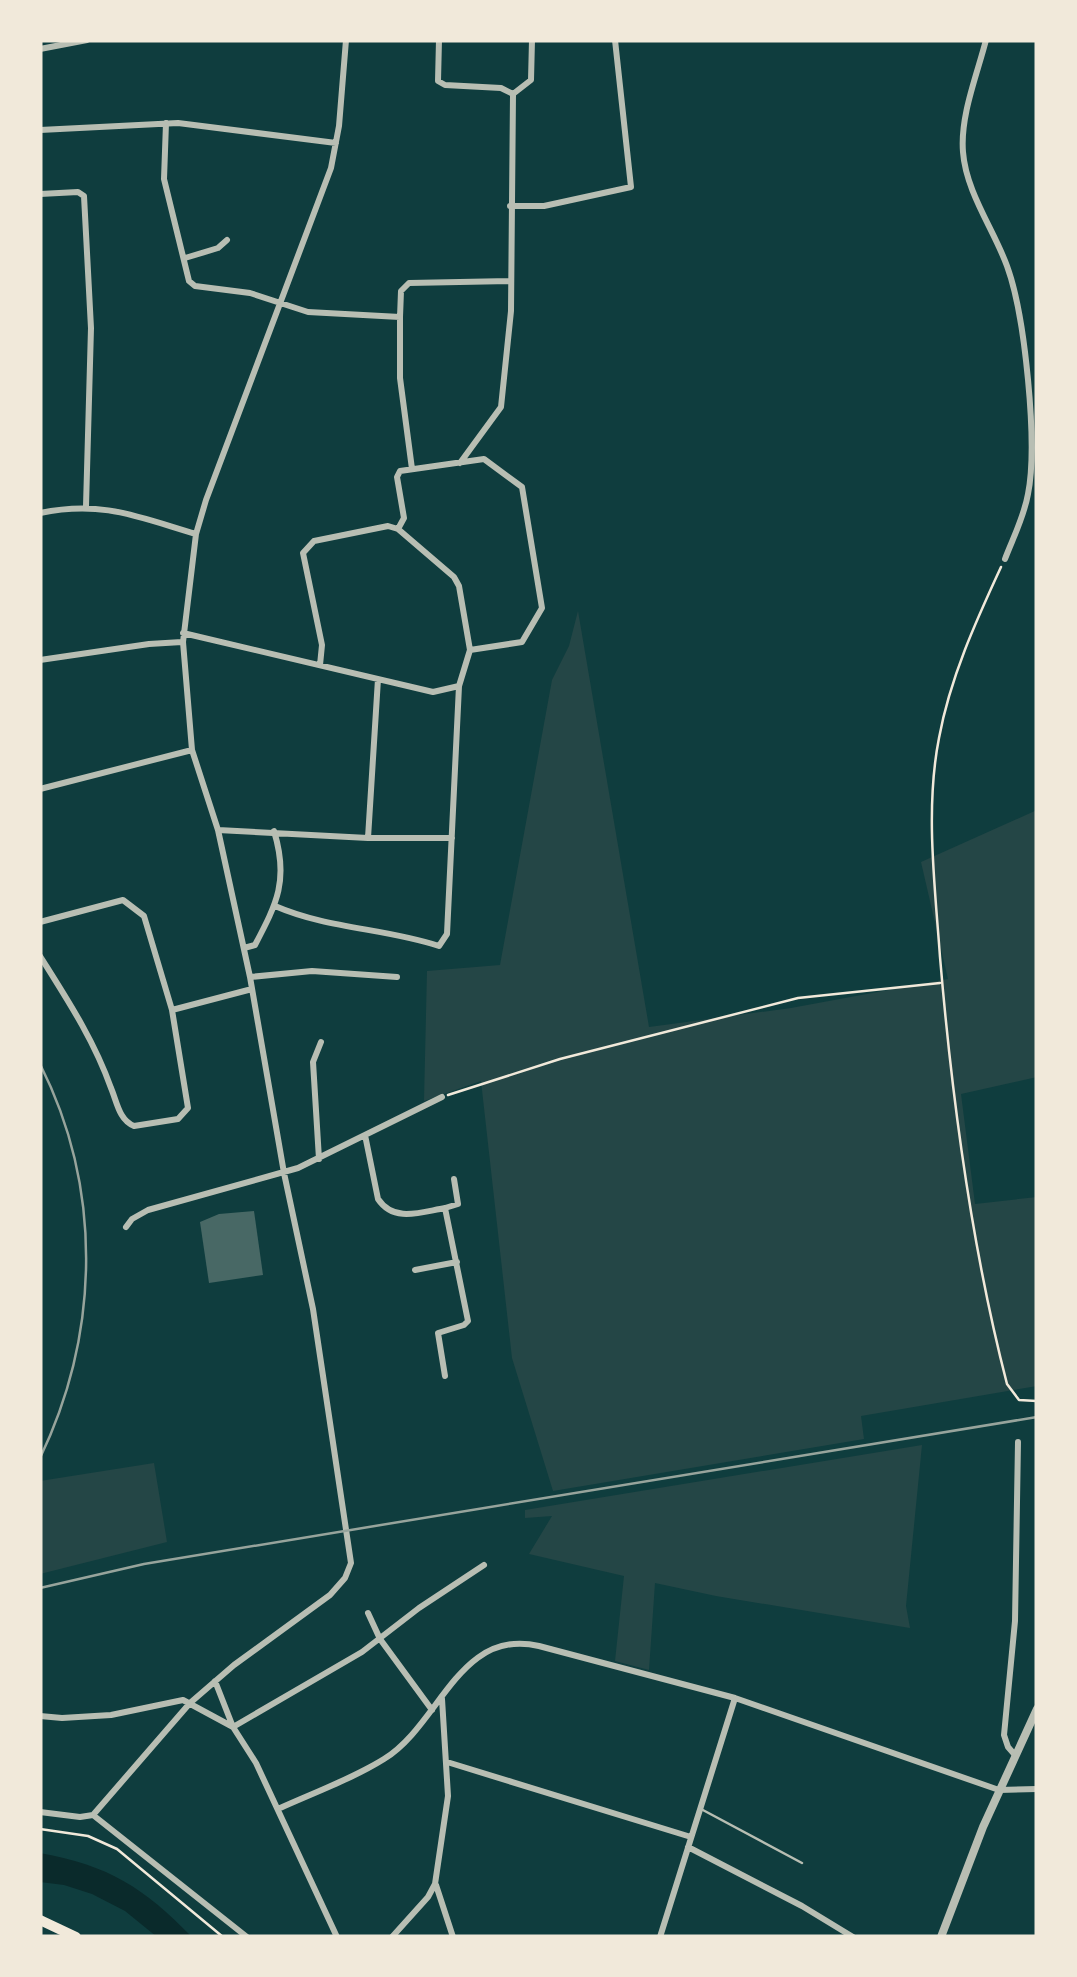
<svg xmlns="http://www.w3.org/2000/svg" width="1077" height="1977" font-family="'Source Sans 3',sans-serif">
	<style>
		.green { fill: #244646 }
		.water { fill: #0a2a2b }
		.building { fill: #486865 }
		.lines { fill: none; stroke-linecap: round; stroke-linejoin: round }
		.path { stroke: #f1e9da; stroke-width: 2.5 }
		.service { stroke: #b8beb3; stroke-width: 2.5 }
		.minor { stroke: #b8beb3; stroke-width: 6 }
		.tertiary { stroke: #b8beb3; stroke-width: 8 }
		.primary { stroke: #f1e9da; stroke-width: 10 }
		.rail { stroke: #97a49c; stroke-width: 2.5 }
	</style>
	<rect width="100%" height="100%" fill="#0f3d3e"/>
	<path class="green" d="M 578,611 L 649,1027 L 791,1008 L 948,979 L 921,862 L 1037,810 L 1037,1077 L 961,1094 L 975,1204 L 1037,1197 L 1037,1386 L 861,1416 L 864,1439 L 553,1491 L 512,1358 L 481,1081 L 424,1101 L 427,971 L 500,965 L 552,680 L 569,646 Z
		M 922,1445 L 906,1606 L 910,1628 L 716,1596 L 655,1583 L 649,1670 L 615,1661 L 624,1576 L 529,1554 L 552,1516 L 525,1518 L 525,1510 Z
		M 154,1463 L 167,1542 L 40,1574 L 40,1481 Z"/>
	<path class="water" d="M 40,1853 C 110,1866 143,1887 192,1937 L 157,1937 L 125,1911 L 92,1894 L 64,1885 L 40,1882 Z"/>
	<path class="building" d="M 254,1211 L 263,1275 L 209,1283 L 200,1222 L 219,1214 Z"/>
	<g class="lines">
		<path class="path" d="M 1001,567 C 976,621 950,678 939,738 C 925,809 935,886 940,957 C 952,1100 971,1245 1007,1384 L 1019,1400 L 1037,1401
			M 448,1095 L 560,1059 L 798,998 L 940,983
			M 40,1829 L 88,1836 L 117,1849 L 223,1937"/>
		<path class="service" d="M 701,1809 L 802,1863"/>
		<path class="minor" d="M 439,40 L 438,81 L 445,85 L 501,88 L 513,94
			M 986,40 C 977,75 960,116 963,152 C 966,192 994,230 1007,266 C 1025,315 1038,444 1028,494 C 1024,517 1013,538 1005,559
			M 40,49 L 87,40
			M 166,123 L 164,179 L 189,281 L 195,286 L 250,293 L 308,312 L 400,317 L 401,291 L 409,283 L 511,281
			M 40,130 L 178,123 L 336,143
			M 40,194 L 78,192 L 84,196 L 91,328 L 86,506
			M 510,206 L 544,206 L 631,187 L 615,40
			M 185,258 L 218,248 L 227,240
			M 400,317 L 400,378 L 412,469
			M 460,463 L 501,407 L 511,311 L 513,94 L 531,80 L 532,40
			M 40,513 C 102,500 138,517 196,534
			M 398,529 L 404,518 L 397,477 L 400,471 L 484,459 L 522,487 L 542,608 L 522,642 L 470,650
			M 183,633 L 433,692 L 459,686
			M 40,660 L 149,644 L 182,642
			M 40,789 L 192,750
			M 218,830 L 368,838 L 452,838
			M 368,838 L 378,679
			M 275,906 C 328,929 384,928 439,946 L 447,934 L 459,686 L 470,650 L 459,586 L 454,577 L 398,529 L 388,526 L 314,541 L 303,553 L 322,645 L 320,665
			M 40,922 L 123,900 L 144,916 L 172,1010 L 188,1108 L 178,1119 L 134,1126 C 119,1120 117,1102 111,1088 C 94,1040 67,999 40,956
			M 244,948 L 255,945 C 277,903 289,880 274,831
			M 250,977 L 312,971 L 397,977
			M 172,1010 L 252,989
			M 365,1135 L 378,1199 C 394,1223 421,1212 445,1208 L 468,1321 L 464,1325 L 438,1333 L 445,1376
			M 319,1159 L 313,1062 L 321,1042
			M 445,1208 L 458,1204 L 454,1179
			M 126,1227 L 132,1219 L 148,1210 L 298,1168 L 442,1097
			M 415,1270 L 457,1262
			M 368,1613 L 380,1639 L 432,1710
			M 40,1716 L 62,1718 L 111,1715 L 183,1700 L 233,1727 L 215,1681
			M 1015,1755 L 1008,1747 L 1004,1735 L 1015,1621 L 1018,1442
			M 447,1762 L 691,1837
			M 278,1809 C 313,1793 352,1779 384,1759 C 440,1725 459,1627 539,1646 L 735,1698 L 999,1790 L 1037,1789
			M 40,1812 L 80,1817 L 93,1815 L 247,1937
			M 93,1815 L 190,1703 L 234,1665 L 330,1595 L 345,1578 L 351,1563 L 313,1309 L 284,1173 L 250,977 L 218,830 L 192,750 L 183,642 L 196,534 L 206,500 L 331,168 L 339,126 L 346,40
			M 688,1847 L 802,1906 L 853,1937
			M 436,1885 L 453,1937
			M 337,1937 L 256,1763 L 233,1727 L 362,1652 L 419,1608 L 484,1565
			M 392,1937 L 428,1897 L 435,1884 L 448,1796 L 442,1699
			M 660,1937 L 735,1698"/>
		<path class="tertiary" d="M 941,1937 L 983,1827 L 1037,1709"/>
		<path class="primary" d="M 40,1920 L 76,1937"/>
		<path class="rail" d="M 40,1064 C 103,1189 100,1333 40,1458
			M 40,1588 L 144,1564 L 1037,1417"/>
	</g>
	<rect width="1077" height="1977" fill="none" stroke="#f1e9da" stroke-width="85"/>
</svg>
